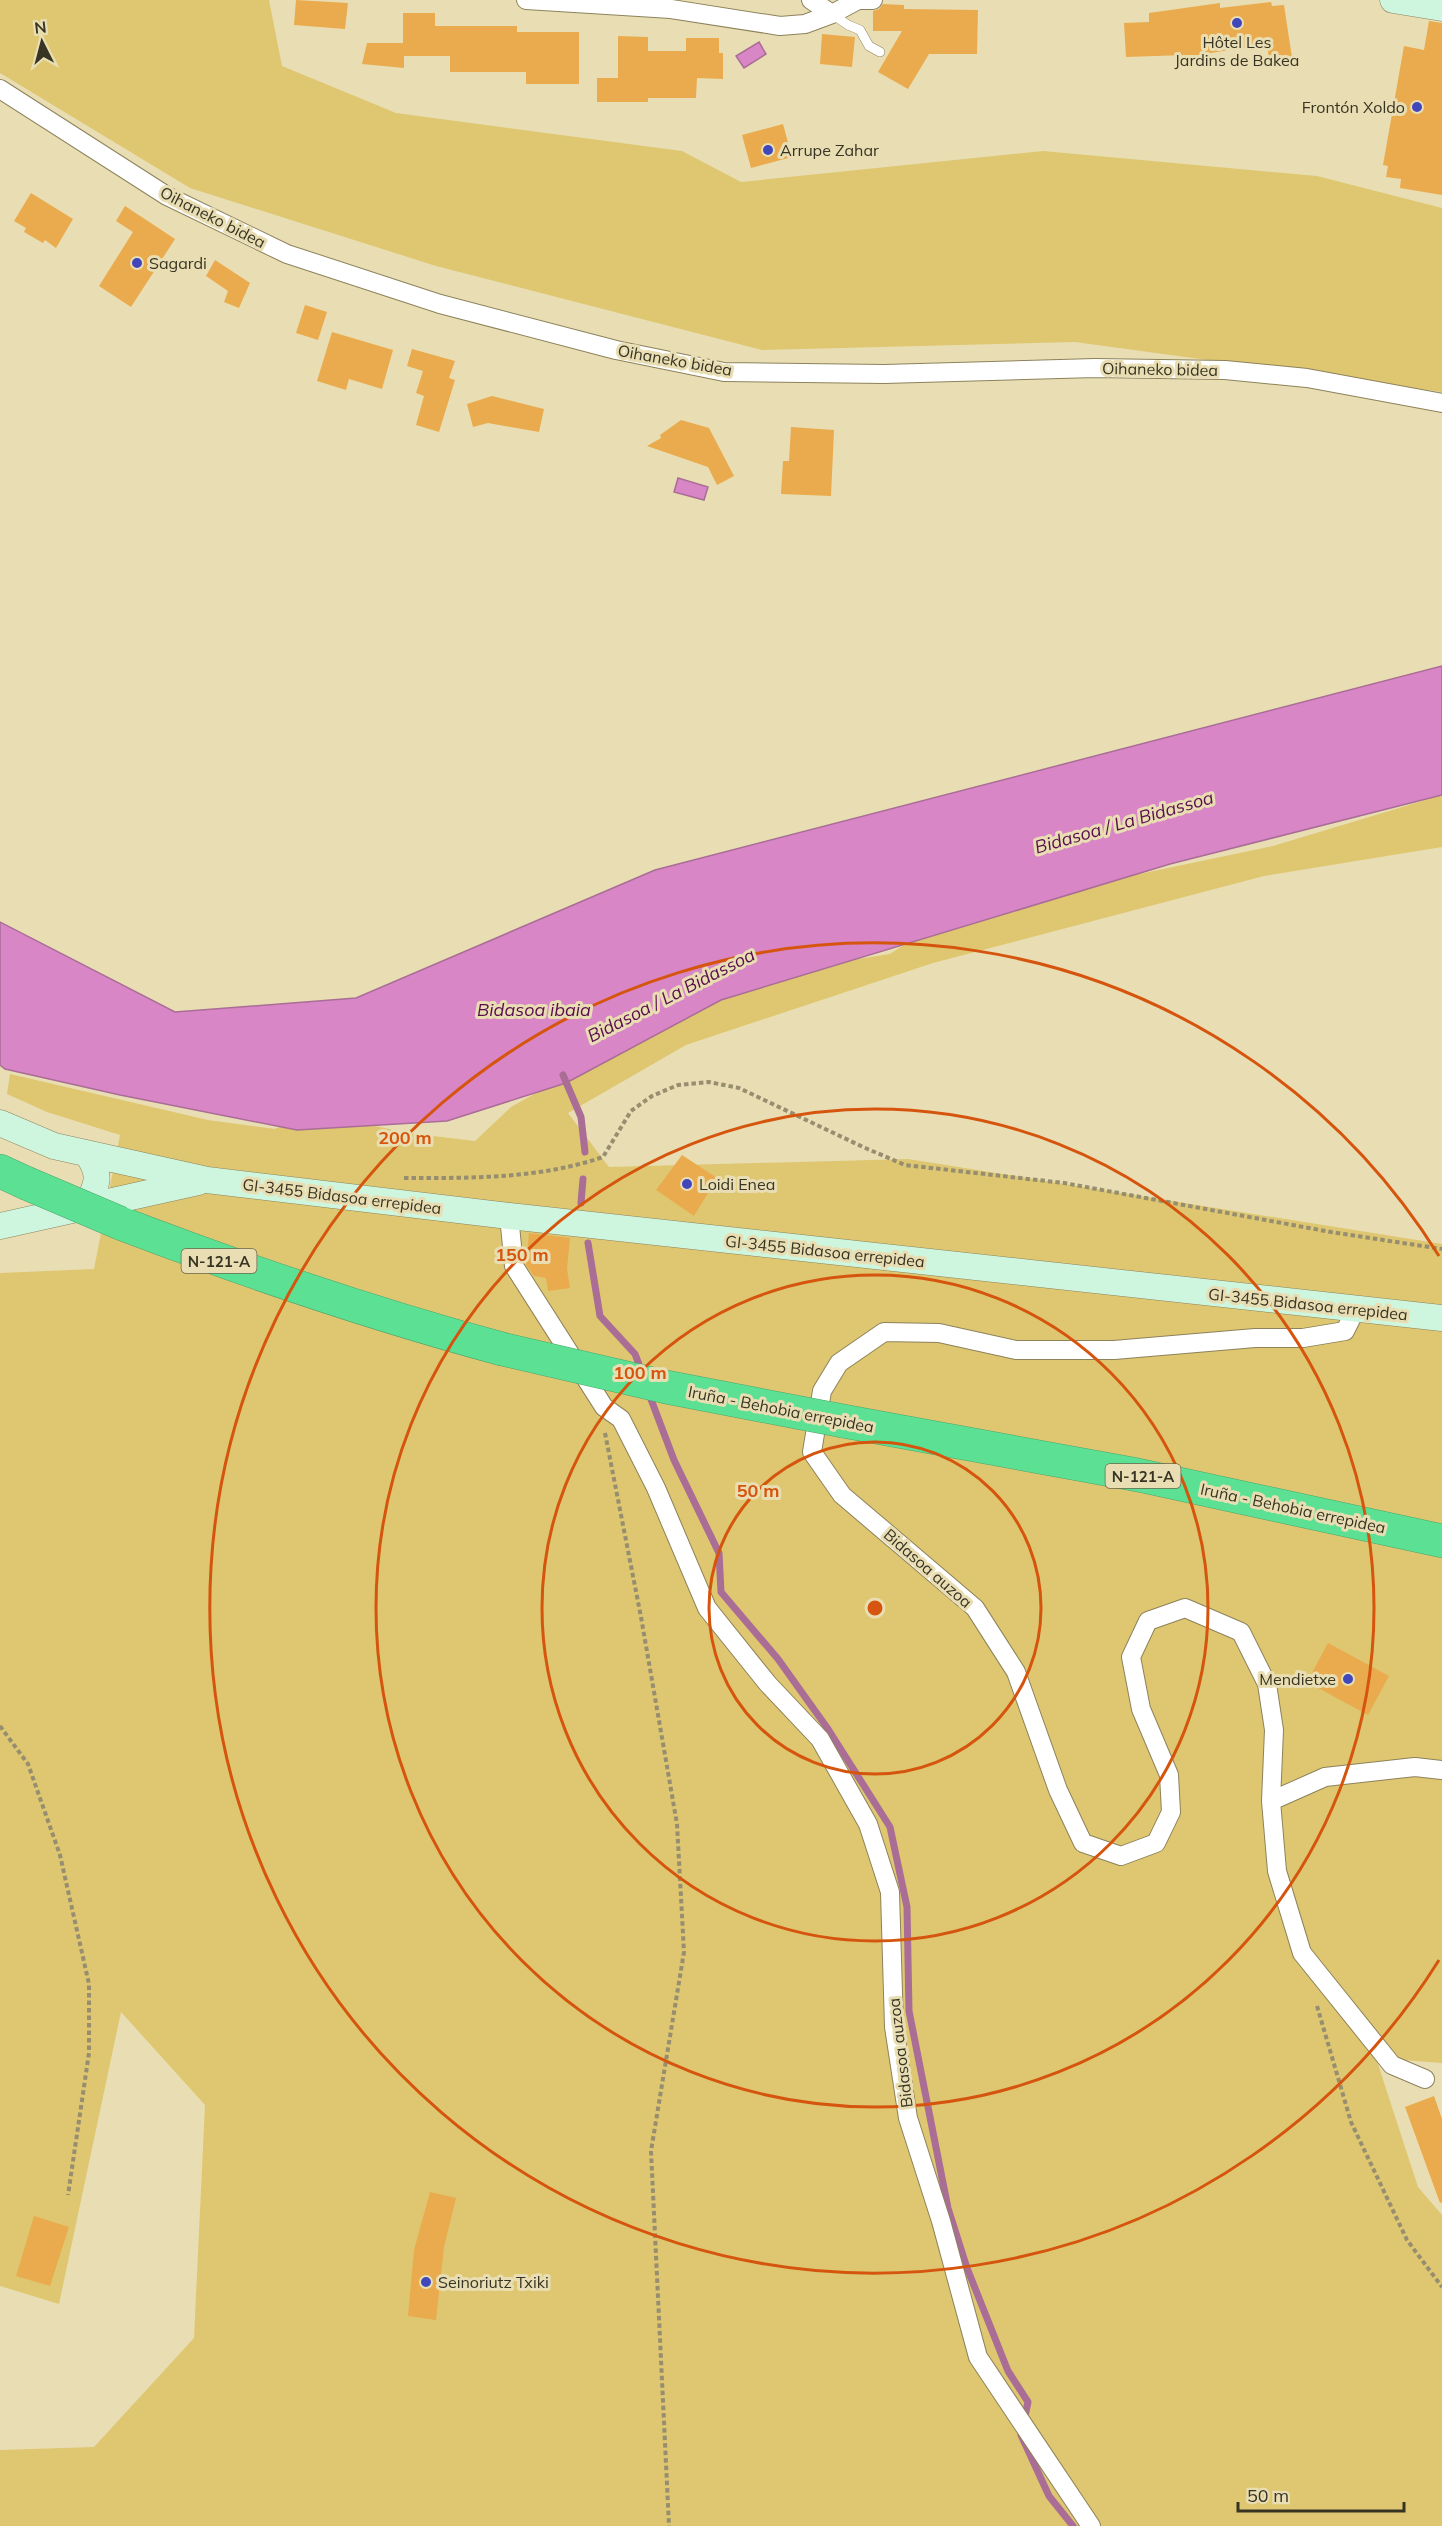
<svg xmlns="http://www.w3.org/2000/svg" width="1442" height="2526" font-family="Mulish,sans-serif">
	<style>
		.green { fill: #dec770 }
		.water { fill: #d986c7; stroke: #a96d96; stroke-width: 1.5 }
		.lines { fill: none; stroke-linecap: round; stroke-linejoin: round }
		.stream { stroke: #a96d96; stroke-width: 7 }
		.building { fill: #e9ab4d }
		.lane-casing { stroke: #8d825b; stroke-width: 10 }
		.street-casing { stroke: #8d825b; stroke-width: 20 }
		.secondary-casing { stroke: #8d825b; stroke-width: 27 }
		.highway-casing { stroke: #4fa46c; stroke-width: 34 }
		.path { stroke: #968e6f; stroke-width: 4; stroke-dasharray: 4.5 3; stroke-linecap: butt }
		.lane { stroke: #fff; stroke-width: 9 }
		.street { stroke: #fff; stroke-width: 18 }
		.secondary { stroke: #cef6df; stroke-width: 26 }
		.highway { stroke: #5ce093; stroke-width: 33 }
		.highway-bridge-casing { stroke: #4fa46c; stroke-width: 34; stroke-linecap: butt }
		.highway-bridge { stroke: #5ce093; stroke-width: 33 }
		.ring { fill: none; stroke: #d6550e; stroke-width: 3 }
		.poi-dot { fill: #4147bb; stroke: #e9deb3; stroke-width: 2 }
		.labels { text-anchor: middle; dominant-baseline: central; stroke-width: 6; stroke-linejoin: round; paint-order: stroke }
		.shield { fill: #e9deb3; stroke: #6d674e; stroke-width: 1.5 }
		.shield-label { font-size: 15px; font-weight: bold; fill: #383423 }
		.poi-label { font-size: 16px; fill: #383423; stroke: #e9deb3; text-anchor: start }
		.street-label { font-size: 16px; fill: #383423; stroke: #e9deb3 }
		.water-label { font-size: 18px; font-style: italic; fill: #590e4e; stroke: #e9deb3 }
		.centre { fill: #d6550e; stroke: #e9deb3; stroke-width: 3 }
		.ring-label { font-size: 18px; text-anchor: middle; font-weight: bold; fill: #d6550e; stroke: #e9deb3; stroke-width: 6; stroke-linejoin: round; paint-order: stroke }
	</style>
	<rect width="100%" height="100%" fill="#e9deb3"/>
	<path class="green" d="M 0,0 L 269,0 L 282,66 L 396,113 L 682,151 L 741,182 L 1043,151 L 1317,176 L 1442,208 L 1442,392 L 1075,342 L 762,350 L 436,266 L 190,188 L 0,73 Z
		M 1442,795 L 1442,847 L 1264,876 L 933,963 L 686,1045 L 568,1113 L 609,1167 L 908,1159 L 1442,1244 L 1442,2063 L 1376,2058 L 1418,2187 L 1442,2215 L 1442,2526 L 0,2526 L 0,2450 L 94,2447 L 194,2338 L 205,2105 L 121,2012 L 59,2304 L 0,2286 L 0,1273 L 94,1269 L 120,1135 L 47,1112 L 7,1094 L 10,1074 L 208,1120 L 275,1129 L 309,1112 L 408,1133 L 475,1141 L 511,1107 L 625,1043 L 763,974 L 890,954 L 952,913 L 1273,846 Z"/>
	<path class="water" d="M 759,42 L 766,54 L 744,68 L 736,56 Z
		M 678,478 L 708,487 L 704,500 L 674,492 Z
		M 1442,666 L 1442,795 L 1170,864 L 721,1000 L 566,1083 L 447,1121 L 297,1130 L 120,1095 L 5,1069 L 0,1065 L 0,922 L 175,1012 L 356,998 L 655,870 Z"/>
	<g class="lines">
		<path class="stream" d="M 563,1075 L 581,1117 L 585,1152
			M 581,1203 L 583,1179
			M 588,1243 L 600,1316 L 635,1354 L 642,1372
			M 649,1394 L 674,1460 L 719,1553 L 721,1592 L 778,1659 L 828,1729 L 890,1827 L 907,1907 L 909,2011 L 948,2208 L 967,2268 L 1008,2371 L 1028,2402 L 1024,2421
			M 1021,2435 L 1049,2496 L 1073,2526"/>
	</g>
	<path class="building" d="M 296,0 L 348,3 L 345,29 L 294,25 Z
		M 1271,2 L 1272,6 L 1284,5 L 1293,64 L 1270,67 L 1267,44 L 1186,57 L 1185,55 L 1126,57 L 1124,23 L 1149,22 L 1149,13 L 1220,3 L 1220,8 Z
		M 883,4 L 904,5 L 904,9 L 978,10 L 977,54 L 929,54 L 908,89 L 878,72 L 902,31 L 873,31 L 873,11 L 879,9 Z
		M 403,13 L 435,13 L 435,26 L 517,26 L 517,32 L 579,32 L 579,84 L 526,84 L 526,72 L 450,72 L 450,56 L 404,56 L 404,68 L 362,64 L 367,43 L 403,43 Z
		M 1429,21 L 1442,23 L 1442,195 L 1400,188 L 1401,179 L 1386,177 L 1388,166 L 1383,165 L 1404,46 L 1424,50 Z
		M 822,34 L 855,37 L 852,67 L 820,64 Z
		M 618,36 L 648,37 L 648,51 L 686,51 L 686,38 L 719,38 L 719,53 L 723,53 L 723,79 L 697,78 L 696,98 L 648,98 L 648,102 L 597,102 L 597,78 L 618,78 Z
		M 783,124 L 792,157 L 751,168 L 742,135 Z
		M 31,193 L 73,219 L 56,248 L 45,240 L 43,243 L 24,232 L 26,228 L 14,221 Z
		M 125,206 L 175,239 L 131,307 L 99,286 L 133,232 L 116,221 Z
		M 215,260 L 250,283 L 239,308 L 224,302 L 228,291 L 206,276 Z
		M 305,305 L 327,312 L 318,340 L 296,333 Z
		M 332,332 L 393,350 L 382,389 L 349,379 L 346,390 L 317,381 Z
		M 412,349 L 455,361 L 449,378 L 455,380 L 439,432 L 416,425 L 424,396 L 416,393 L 423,371 L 407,366 Z
		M 492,396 L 544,409 L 539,432 L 488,423 L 473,427 L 467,404 Z
		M 681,420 L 709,428 L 734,476 L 717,485 L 708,467 L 647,446 L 661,438 L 660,435 Z
		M 791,427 L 834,430 L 831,496 L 781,494 L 783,461 L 789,461 Z
		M 682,1155 L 717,1178 L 694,1216 L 656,1190 Z
		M 529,1233 L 570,1238 L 567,1269 L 570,1288 L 548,1291 L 546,1278 L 534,1276 L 526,1265 Z
		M 1328,1643 L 1389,1676 L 1368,1715 L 1307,1682 Z
		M 1434,2096 L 1442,2119 L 1442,2202 L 1440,2203 L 1405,2107 Z
		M 430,2192 L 456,2198 L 444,2247 L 436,2320 L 408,2316 L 414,2250 Z
		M 34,2216 L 69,2227 L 50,2286 L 16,2276 Z"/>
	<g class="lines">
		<defs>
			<path id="lane" d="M 832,14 L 848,25 L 860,30 L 869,46 L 880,52"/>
			<path id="street" d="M 526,0 L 671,9 L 780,26 L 805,24 L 832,14
				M 811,0 L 832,14 L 858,0 L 873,0
				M 0,89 L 167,196 L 287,254 L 440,304 L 616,350 L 724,372 L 884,374 L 1095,368 L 1225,370 L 1307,378 L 1442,403
				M 509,1216 L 514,1266 L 604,1407 L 621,1419 L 656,1488 L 707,1608 L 768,1684 L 820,1739 L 868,1824 L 890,1892 L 894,2027 L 908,2118 L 941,2221 L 978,2357 L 1091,2526
				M 1356,1309 L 1345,1331 L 1303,1338 L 1255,1338 L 1114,1350 L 1016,1350 L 939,1333 L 884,1332 L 839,1363 L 822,1391 L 812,1452 L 842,1495 L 975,1608 L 1016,1672 L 1058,1790 L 1083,1843 L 1121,1856 L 1156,1843 L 1171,1812 L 1169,1775 L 1141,1709 L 1131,1657 L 1148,1621 L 1185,1608 L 1241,1632 L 1267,1684 L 1274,1730 L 1271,1801 L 1277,1871 L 1302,1953 L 1392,2065 L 1425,2079
				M 1271,1801 L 1325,1777 L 1415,1767 L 1442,1770"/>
			<path id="secondary" d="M 1393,0 L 1442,8
				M 0,1123 L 54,1146 L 207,1180 L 509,1216 L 1442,1318
				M 87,1205 C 97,1185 102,1176 88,1155
				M 0,1226 L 198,1182"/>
			<path id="highway" d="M 0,1171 L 26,1183
				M 120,1223 C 246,1271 372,1314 502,1349
				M 843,1421 L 1138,1475 L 1442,1541"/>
		</defs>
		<use href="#lane" class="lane-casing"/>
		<use href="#street" class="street-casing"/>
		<use href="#secondary" class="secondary-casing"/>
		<use href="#highway" class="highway-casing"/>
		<path class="path" d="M 404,1178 C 471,1178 539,1179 603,1157 L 631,1111 L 652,1096 L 678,1085 L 709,1082 L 739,1088 L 863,1147 L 905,1165 L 1064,1183 L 1331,1232 L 1442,1249
			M 605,1433 L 641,1617 L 677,1824 L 684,1952 L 651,2151 L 669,2526
			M 0,1726 L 28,1764 L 60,1855 L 89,1984 L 89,2053 L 68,2195
			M 1317,2006 L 1351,2122 L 1407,2240 L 1442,2287"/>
		<use href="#lane" class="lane"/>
		<use href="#street" class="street"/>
		<use href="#secondary" class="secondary"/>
		<use href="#highway" class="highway"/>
		<defs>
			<path id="highway-bridge" d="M 26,1183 L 120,1223
				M 502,1349 L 666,1387 L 843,1421"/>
		</defs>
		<use href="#highway-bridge" class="highway-bridge-casing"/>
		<use href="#highway-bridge" class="highway-bridge"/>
	</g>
	<g class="ring">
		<circle cx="875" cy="1608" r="166"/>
		<circle cx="875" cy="1608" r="333"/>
		<circle cx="875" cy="1608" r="499"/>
		<path d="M1439 1960A665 665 0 1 1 1439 1256"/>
	</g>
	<g class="poi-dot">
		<circle cx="1237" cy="23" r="6"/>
		<circle cx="1417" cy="107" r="6"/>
		<circle cx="768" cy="150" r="6"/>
		<circle cx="137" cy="263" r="6"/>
		<circle cx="687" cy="1184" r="6"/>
		<circle cx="1348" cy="1679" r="6"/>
		<circle cx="426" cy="2282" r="6"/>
	</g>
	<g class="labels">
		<g class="shield">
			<rect x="181.5" y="1249" width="75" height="24" rx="4.5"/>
			<rect x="1105.5" y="1464" width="75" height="24" rx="4.5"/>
		</g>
		<g class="shield-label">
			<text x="219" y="1261">N-121-A</text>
			<text x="1143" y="1476">N-121-A</text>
		</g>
		<g class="poi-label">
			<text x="1237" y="42" text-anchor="middle">Hôtel Les<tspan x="1237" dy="18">Jardins de Bakea</tspan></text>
			<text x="1405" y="107" text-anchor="end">Frontón Xoldo</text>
			<text x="780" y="150">Arrupe Zahar</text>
			<text x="149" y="263">Sagardi</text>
			<text x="699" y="1184">Loidi Enea</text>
			<text x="1336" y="1679" text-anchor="end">Mendietxe</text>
			<text x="438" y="2282">Seinoriutz Txiki</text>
		</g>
		<g class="street-label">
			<text transform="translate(213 217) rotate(27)">Oihaneko bidea</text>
			<text transform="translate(675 360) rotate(10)">Oihaneko bidea</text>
			<text transform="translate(1160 369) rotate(1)">Oihaneko bidea</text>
			<text transform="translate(342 1196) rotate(7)">GI-3455 Bidasoa errepidea</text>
			<text transform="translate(825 1251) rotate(6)">GI-3455 Bidasoa errepidea</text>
			<text transform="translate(1308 1304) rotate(6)">GI-3455 Bidasoa errepidea</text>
			<text transform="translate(781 1409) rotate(11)">Iruña - Behobia errepidea</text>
			<text transform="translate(1293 1508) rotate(12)">Iruña - Behobia errepidea</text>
			<text transform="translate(928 1568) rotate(41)">Bidasoa auzoa</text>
			<text transform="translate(900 2053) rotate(-97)">Bidasoa auzoa</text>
		</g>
		<g class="water-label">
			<text transform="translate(1124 822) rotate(-16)">Bidasoa / La Bidassoa</text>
			<text transform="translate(671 995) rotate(-27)">Bidasoa / La Bidassoa</text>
			<text x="534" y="1009">Bidasoa ibaia</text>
		</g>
	</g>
	<circle cx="875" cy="1608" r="9" class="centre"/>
	<g class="ring-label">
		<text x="405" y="1144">200 m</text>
		<text x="522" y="1261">150 m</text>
		<text x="640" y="1379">100 m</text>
		<text x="758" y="1497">50 m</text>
	</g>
	<g transform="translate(42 42) rotate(354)" stroke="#e9deb3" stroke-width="4.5" paint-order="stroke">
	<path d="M0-4.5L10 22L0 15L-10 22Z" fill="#383423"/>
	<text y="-9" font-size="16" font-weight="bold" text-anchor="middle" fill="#383423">N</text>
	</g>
	<path d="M1238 2502v9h166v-9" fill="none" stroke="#383423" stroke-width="3"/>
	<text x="1247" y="2502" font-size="18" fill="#383423" stroke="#e9deb3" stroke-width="4.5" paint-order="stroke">50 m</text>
</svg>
